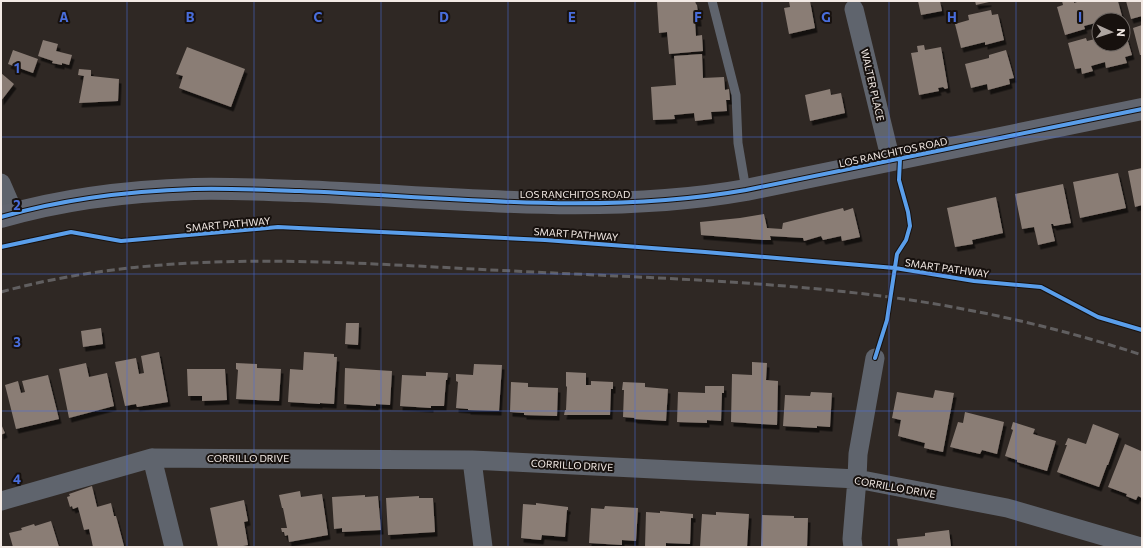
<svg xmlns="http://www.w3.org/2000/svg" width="1143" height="548" font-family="Commissioner,sans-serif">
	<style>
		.building { fill: #8a7d75; filter: url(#shadow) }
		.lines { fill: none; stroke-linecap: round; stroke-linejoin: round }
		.lane { stroke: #5f646d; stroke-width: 9 }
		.street { stroke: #5f646d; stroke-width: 19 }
		.secondary { stroke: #61656f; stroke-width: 22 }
		.rail { stroke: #615f60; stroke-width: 3; stroke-dasharray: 8 4; stroke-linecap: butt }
		.cycleway-casing { stroke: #17110e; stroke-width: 6 }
		.cycleway { stroke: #5a9eea; stroke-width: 4 }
		.grid { fill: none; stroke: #486ddb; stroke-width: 1; stroke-opacity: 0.55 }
		.labels { text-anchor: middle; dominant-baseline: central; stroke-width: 4; stroke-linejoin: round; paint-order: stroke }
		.street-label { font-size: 10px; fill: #f3eae5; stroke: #17110e }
		.grid-label { font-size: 13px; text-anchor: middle; font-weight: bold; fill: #486ddb; stroke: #17110e; stroke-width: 4; stroke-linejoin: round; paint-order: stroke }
	</style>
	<defs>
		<filter id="shadow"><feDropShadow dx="2.5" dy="4.5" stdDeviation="0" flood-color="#0009"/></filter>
	</defs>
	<rect width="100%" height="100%" fill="#2f2824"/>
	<path class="building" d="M 657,1 L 695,1 L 696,4 L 697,5 L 699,22 L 695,22 L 696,36 L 702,35 L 703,51 L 669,54 L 667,32 L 659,33 Z
		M 789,1 L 810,1 L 815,28 L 789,34 L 784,8 L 790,7 Z
		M 918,1 L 940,1 L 942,11 L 921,15 Z
		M 975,1 L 989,1 L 989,2 L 976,5 Z
		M 1062,1 L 1074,1 L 1074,3 L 1080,1 L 1118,1 L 1123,20 L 1099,20 L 1099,22 L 1084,26 L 1085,29 L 1065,35 L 1057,7 L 1063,5 Z
		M 1126,1 L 1142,1 L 1142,16 L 1131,19 Z
		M 991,10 L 992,15 L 998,14 L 1004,40 L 985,45 L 985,42 L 961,48 L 955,24 L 969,20 L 968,15 Z
		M 1142,25 L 1142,55 L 1140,55 L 1133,28 Z
		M 1123,28 L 1124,28 L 1132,55 L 1125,57 L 1127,63 L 1106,68 L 1105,62 L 1091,66 L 1093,71 L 1082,74 L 1081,68 L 1075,69 L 1068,43 L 1086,38 L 1087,41 L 1099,38 L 1099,44 L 1123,44 Z
		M 43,40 L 58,44 L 56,51 L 72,55 L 69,65 L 62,63 L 62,65 L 52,63 L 53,61 L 38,56 Z
		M 924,45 L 925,50 L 941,47 L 948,88 L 945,89 L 943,87 L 938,88 L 939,91 L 919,95 L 911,53 L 918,52 L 917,46 Z
		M 187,47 L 245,69 L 231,107 L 179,88 L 183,76 L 176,74 Z
		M 13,50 L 38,59 L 33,73 L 8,64 Z
		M 1006,50 L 1014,78 L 1009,79 L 1010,84 L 988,90 L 987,84 L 971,88 L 965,64 L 989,58 L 989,55 Z
		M 702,54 L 703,78 L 724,77 L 725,90 L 729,89 L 730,100 L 726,100 L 727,111 L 711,112 L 712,119 L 695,121 L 694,113 L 674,115 L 675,119 L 653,120 L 651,87 L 676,85 L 674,56 Z
		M 79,69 L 91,70 L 91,76 L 119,79 L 118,101 L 79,103 L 84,76 L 78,75 Z
		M 1,73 L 14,84 L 1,101 Z
		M 830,89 L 831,95 L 841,93 L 845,113 L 810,121 L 805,95 Z
		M 1142,168 L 1142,205 L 1135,207 L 1128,171 Z
		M 1118,173 L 1126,208 L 1080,218 L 1073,182 Z
		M 1063,184 L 1071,223 L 1054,226 L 1053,224 L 1051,224 L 1055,241 L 1038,245 L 1034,227 L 1022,229 L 1015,194 Z
		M 996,197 L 1003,233 L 972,240 L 973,244 L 955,247 L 947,208 Z
		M 843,208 L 844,211 L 853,208 L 860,237 L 842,241 L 841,236 L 823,240 L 821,236 L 804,241 L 803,238 L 770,236 L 771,240 L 763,240 L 701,235 L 700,222 L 740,218 L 764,214 L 767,228 L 782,229 L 783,223 Z
		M 346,323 L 359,323 L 358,345 L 345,344 Z
		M 101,328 L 103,344 L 83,347 L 81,331 Z
		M 159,352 L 168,402 L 137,407 L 136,404 L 125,406 L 115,362 L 136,358 L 139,374 L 144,373 L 141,356 Z
		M 304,352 L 334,354 L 334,357 L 337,357 L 334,404 L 320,403 L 320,404 L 288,402 L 290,369 L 303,370 Z
		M 752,362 L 767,363 L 766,380 L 778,381 L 777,425 L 731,422 L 732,374 L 752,375 Z
		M 86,363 L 89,377 L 107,373 L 114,406 L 69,418 L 59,369 Z
		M 236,363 L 257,364 L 257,368 L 281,369 L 279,401 L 236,399 L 238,370 L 236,369 Z
		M 474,364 L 502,365 L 499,411 L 468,410 L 468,409 L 456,408 L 458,382 L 456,381 L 456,374 L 473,375 Z
		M 345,368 L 392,371 L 390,405 L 376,404 L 376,406 L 344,404 Z
		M 187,369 L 225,369 L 227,400 L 202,401 L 202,396 L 188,396 Z
		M 426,372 L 448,373 L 447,380 L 446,380 L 444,406 L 431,406 L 431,408 L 400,406 L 402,375 L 426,376 Z
		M 566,372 L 586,373 L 586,385 L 591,385 L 591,381 L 613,382 L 613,389 L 611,389 L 610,415 L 564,415 L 565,410 L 566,410 L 567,387 L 566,386 Z
		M 48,375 L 59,419 L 16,429 L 5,385 L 18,381 L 21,393 L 25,392 L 22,381 Z
		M 511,382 L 528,383 L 528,387 L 558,388 L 557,416 L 524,415 L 524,413 L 510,412 Z
		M 623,382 L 645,383 L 645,387 L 668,389 L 666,421 L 634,419 L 635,418 L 623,417 L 624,390 L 622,390 Z
		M 705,386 L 724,386 L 724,393 L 722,393 L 721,421 L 707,420 L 707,423 L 677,422 L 678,392 L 705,393 Z
		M 935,390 L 954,393 L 943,452 L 924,448 L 925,443 L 898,436 L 901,420 L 892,418 L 897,392 L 933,398 Z
		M 811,392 L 832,393 L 830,427 L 817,426 L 817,428 L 783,426 L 785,395 L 810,396 Z
		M 965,412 L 1004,422 L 997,454 L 982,450 L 980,454 L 950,447 L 958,422 L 963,423 Z
		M 1013,422 L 1035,429 L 1033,434 L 1056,441 L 1047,471 L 1017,462 L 1017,460 L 1005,456 L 1013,430 L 1011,429 Z
		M 1,424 L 5,433 L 1,435 Z
		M 1093,424 L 1119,434 L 1108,465 L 1107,465 L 1099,487 L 1057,472 L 1067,445 L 1065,445 L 1068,438 L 1086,444 Z
		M 1125,444 L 1141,451 L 1142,448 L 1142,498 L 1138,496 L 1136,500 L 1126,496 L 1127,494 L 1108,487 Z
		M 92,486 L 97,507 L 111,503 L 114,516 L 116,516 L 124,546 L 93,547 L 89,529 L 84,530 L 78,507 L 73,509 L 72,506 L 70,507 L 67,497 L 70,496 L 69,494 Z
		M 300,491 L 301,497 L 322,494 L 328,535 L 289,542 L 288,535 L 285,536 L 284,532 L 282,532 L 281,528 L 287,528 L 283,508 L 282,508 L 279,495 Z
		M 365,495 L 365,497 L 378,496 L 381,530 L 342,532 L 342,528 L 334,529 L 332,497 Z
		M 419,496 L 419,498 L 433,498 L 435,532 L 388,535 L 386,498 Z
		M 244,500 L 248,521 L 244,522 L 248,545 L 238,547 L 218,547 L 210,508 Z
		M 536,503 L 568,507 L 568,510 L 567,510 L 565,537 L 542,535 L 541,540 L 521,538 L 523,504 L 536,505 Z
		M 605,506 L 638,508 L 636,541 L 622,540 L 622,545 L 589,543 L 591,508 L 604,509 Z
		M 660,511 L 693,514 L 693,518 L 691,518 L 690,544 L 666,543 L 666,547 L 645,547 L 646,512 L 660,513 Z
		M 716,512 L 749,514 L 747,547 L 722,546 L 722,547 L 700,547 L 702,514 L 716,515 Z
		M 762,515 L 794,516 L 794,518 L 808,518 L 807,547 L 761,547 Z
		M 51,521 L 59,547 L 13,547 L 9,533 L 22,530 L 21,528 L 34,524 L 35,526 Z
		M 949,530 L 951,547 L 898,547 L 897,539 L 925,536 L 925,533 Z"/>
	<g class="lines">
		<path class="lane" d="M 712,1 L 736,95 L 738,143 L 746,190"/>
		<path class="street" d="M 854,9 L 891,161
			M 1,183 L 14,213
			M 152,458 L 174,547
			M 472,460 L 483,547
			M 1,501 L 152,458 L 472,460 L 857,479 L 1007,508 L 1141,547
			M 853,547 L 852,539 L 857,479 L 858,454 L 875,358"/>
		<path class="secondary" d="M 1,217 C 63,199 130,191 194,189 C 229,188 265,190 300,191 C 448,197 599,216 746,190 L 1142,109"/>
		<path class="rail" d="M 1,292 C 168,246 343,263 513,271 C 648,278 784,281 917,301 C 994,313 1069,331 1142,355"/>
		<defs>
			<path id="cycleway" d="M 1,217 C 63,199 130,191 194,189 C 229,188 265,190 300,191 C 448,197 599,216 746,190 L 1142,109
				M 1,247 L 71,232 L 121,241 L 278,227 L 545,240 L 705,252 L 895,268 L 974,281 L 1041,287 L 1098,317 L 1142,330
				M 875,358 L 887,320 L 897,254 L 906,240 L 910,226 L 908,212 L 899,180 L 900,159"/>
		</defs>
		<use href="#cycleway" class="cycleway-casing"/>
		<use href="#cycleway" class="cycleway"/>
	</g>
	<path class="grid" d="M 127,1 L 127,547M 254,1 L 254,547M 381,1 L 381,547M 508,1 L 508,547M 635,1 L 635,547M 762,1 L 762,547M 889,1 L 889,547M 1016,1 L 1016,547M 1,137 L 1142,137M 1,274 L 1142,274M 1,411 L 1142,411"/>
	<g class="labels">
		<g class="street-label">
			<text transform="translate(873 85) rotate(77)">WALTER PLACE</text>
			<text transform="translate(893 152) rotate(-12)">LOS RANCHITOS ROAD</text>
			<text x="575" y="194">LOS RANCHITOS ROAD</text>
			<text transform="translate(228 224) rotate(-5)">SMART PATHWAY</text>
			<text transform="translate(576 234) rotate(4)">SMART PATHWAY</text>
			<text transform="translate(947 268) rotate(8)">SMART PATHWAY</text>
			<text x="248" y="458">CORRILLO DRIVE</text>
			<text transform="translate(572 465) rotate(3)">CORRILLO DRIVE</text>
			<text transform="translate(895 487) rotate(10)">CORRILLO DRIVE</text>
		</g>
	</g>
	<g class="grid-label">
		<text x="64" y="22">A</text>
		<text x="190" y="22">B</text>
		<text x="318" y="22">C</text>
		<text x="444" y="22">D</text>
		<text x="572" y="22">E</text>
		<text x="698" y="22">F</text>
		<text x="826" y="22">G</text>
		<text x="952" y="22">H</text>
		<text x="1080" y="22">I</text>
		<text x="17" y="73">1</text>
		<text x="17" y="210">2</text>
		<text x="17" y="347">3</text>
		<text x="17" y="484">4</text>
	</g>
	<rect width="1143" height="548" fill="none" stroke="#f3eae5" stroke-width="4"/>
	<g transform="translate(1111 32) rotate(93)"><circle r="19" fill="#17110e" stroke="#6f6864"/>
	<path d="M0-3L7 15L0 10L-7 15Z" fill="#aea6a1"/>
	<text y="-6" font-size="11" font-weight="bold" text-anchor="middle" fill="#f3eae5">N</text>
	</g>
</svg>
